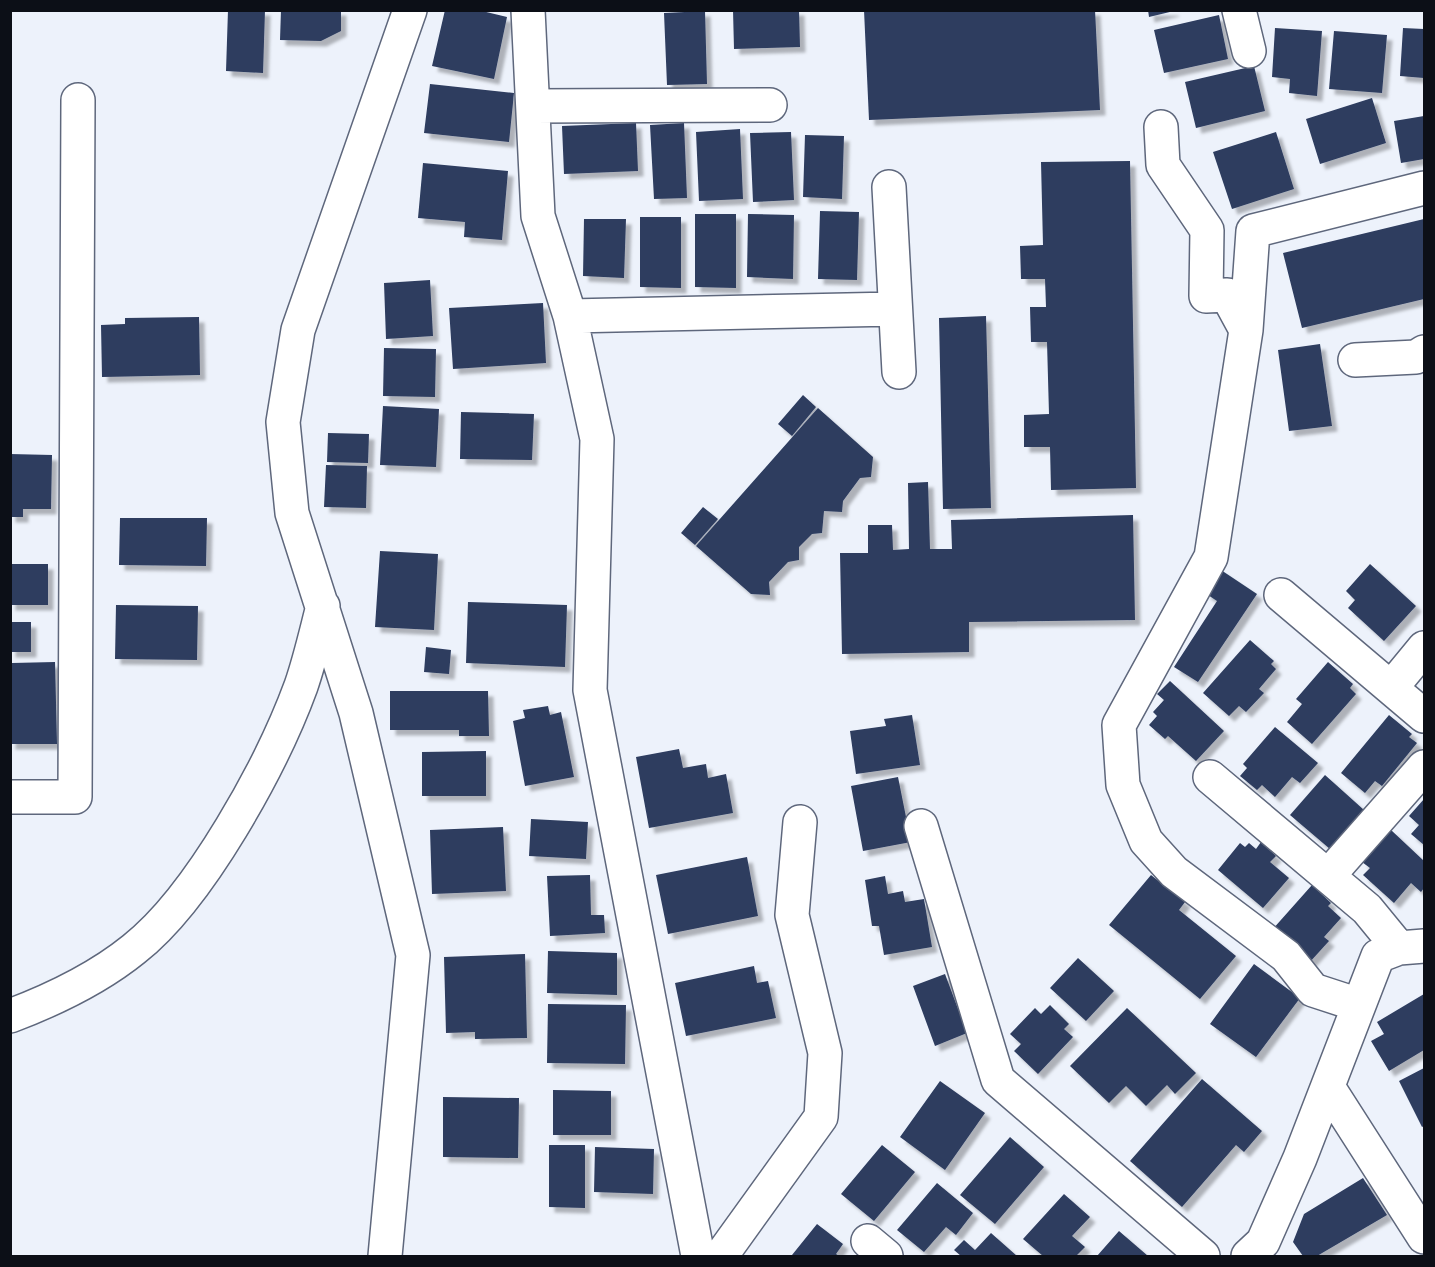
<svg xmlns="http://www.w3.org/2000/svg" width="1435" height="1267" font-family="Karla,sans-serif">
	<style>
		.building { fill: #2d3c5f; filter: url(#shadow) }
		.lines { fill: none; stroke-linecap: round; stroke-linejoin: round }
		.minor-casing { stroke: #5e677c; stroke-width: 36 }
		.minor { stroke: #fff; stroke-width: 33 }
	</style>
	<defs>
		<filter id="shadow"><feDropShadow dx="5.5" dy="5.5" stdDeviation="1.5" flood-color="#0004"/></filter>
	</defs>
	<rect width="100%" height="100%" fill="#edf2fb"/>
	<path class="building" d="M 228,10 L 265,10 L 263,73 L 226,71 Z
		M 281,10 L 341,10 L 341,31 L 321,41 L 280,40 Z
		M 445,10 L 478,10 L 507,17 L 494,79 L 432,66 Z
		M 733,10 L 799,10 L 800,47 L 734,49 Z
		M 864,10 L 1095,10 L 1100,110 L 869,120 Z
		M 1148,10 L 1174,10 L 1174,11 L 1149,17 Z
		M 705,11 L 707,84 L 667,85 L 664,13 Z
		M 1219,15 L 1228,59 L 1164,73 L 1154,30 Z
		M 1275,28 L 1322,31 L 1317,96 L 1289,93 L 1290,79 L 1272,77 Z
		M 1403,28 L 1424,29 L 1424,78 L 1400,76 Z
		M 1334,31 L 1387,35 L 1382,93 L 1329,89 Z
		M 1254,66 L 1265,111 L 1196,128 L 1185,82 Z
		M 430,84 L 514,93 L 509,142 L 424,133 Z
		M 1372,98 L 1386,143 L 1320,164 L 1306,119 Z
		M 1424,116 L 1424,159 L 1401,163 L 1394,121 Z
		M 636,123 L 638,171 L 564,174 L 562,126 Z
		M 684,123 L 687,198 L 654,199 L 650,125 Z
		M 740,129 L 743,199 L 699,201 L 696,132 Z
		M 791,132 L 794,200 L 753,202 L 750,133 Z
		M 1276,132 L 1294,189 L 1232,209 L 1213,152 Z
		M 805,135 L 844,136 L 842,199 L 803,197 Z
		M 1130,161 L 1136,488 L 1051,490 L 1050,447 L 1024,447 L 1024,415 L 1049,414 L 1047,342 L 1031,342 L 1030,307 L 1046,307 L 1045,279 L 1021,279 L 1020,246 L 1043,245 L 1041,162 Z
		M 423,163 L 508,171 L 502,240 L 464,237 L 465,222 L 418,218 Z
		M 820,211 L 859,212 L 857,280 L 818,279 Z
		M 695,214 L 736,214 L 736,288 L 695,287 Z
		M 748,214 L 794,215 L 793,279 L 747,277 Z
		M 640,217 L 681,217 L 681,288 L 640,287 Z
		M 584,219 L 626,219 L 624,278 L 583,276 Z
		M 1424,219 L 1424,299 L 1302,328 L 1283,253 Z
		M 430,280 L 433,336 L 386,339 L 384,283 Z
		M 543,303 L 546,363 L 453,369 L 449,308 Z
		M 986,316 L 991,508 L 943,509 L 939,318 Z
		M 199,317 L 200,375 L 102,377 L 101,325 L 125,324 L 125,318 Z
		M 1320,344 L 1332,426 L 1289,431 L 1278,350 Z
		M 384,348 L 436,349 L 435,397 L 383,396 Z
		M 803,395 L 816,407 L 792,436 L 778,424 Z
		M 383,406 L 439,409 L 436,467 L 380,465 Z
		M 818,408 L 873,457 L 871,477 L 860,478 L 843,501 L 842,512 L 824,511 L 822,533 L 812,534 L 799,547 L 799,560 L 788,562 L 769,582 L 770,595 L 751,594 L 696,546 Z
		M 461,412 L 534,414 L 532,460 L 460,459 Z
		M 328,433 L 369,434 L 368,463 L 327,462 Z
		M 10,454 L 52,455 L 51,509 L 23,509 L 23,517 L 10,517 Z
		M 326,465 L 367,466 L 366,508 L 324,507 Z
		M 928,482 L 930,549 L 952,549 L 951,520 L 1133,515 L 1135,620 L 969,622 L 969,652 L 842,654 L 840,553 L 868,553 L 868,525 L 892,525 L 893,550 L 909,549 L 908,483 Z
		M 703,507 L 718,519 L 695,545 L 681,533 Z
		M 120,518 L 207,518 L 206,566 L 119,565 Z
		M 380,551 L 438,554 L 434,630 L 375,627 Z
		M 10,564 L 48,564 L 48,605 L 10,605 Z
		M 1370,564 L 1416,606 L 1384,641 L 1348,608 L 1355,600 L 1346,591 Z
		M 1221,570 L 1257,594 L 1198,682 L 1174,667 L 1217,601 L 1205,593 Z
		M 468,602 L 567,605 L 565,667 L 466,663 Z
		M 116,605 L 198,606 L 197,660 L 115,659 Z
		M 10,622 L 31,622 L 31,652 L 10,652 Z
		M 1250,640 L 1274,661 L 1271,664 L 1276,669 L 1259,689 L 1264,693 L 1246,712 L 1239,706 L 1229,716 L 1203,693 Z
		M 426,647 L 451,650 L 449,674 L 424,672 Z
		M 55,662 L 57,744 L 10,744 L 12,663 Z
		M 1328,662 L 1353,684 L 1350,688 L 1356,694 L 1312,744 L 1287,722 L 1302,704 L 1296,699 Z
		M 1170,681 L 1224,731 L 1196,761 L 1168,736 L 1165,739 L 1149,725 L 1157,716 L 1153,712 L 1164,700 L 1157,694 Z
		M 390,691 L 488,691 L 489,736 L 459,736 L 459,730 L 390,730 Z
		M 548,706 L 550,715 L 561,712 L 574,777 L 525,786 L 513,721 L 525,718 L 523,710 Z
		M 912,715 L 920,765 L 856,774 L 850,731 L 886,726 L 884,719 Z
		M 1389,715 L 1412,734 L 1409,737 L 1417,743 L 1382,786 L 1375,781 L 1365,793 L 1341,773 Z
		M 1275,727 L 1318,763 L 1300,783 L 1292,777 L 1275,797 L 1262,785 L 1257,790 L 1240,776 L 1247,768 L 1243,764 Z
		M 679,749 L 683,768 L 706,764 L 708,778 L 726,774 L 733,813 L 649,828 L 636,757 Z
		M 486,751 L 486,796 L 422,796 L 422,752 Z
		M 1325,775 L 1364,810 L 1330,849 L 1290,815 Z
		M 898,777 L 911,842 L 863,851 L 851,786 Z
		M 1424,799 L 1424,845 L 1411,834 L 1419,825 L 1409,816 Z
		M 531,819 L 588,822 L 586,859 L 529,856 Z
		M 503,827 L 506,891 L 432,894 L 430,830 Z
		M 1391,830 L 1424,861 L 1424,888 L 1421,892 L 1411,883 L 1394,903 L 1363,875 L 1370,868 L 1362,862 Z
		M 1261,842 L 1276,856 L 1270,862 L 1289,878 L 1263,908 L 1218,870 L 1240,843 L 1245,847 L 1249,843 L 1256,849 Z
		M 747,857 L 758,916 L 668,934 L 656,875 Z
		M 590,875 L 591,915 L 604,915 L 605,933 L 550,936 L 547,876 Z
		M 1151,875 L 1185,902 L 1179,910 L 1236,956 L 1200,999 L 1109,925 Z
		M 885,876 L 888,894 L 903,891 L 905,902 L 924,899 L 932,947 L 884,955 L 879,926 L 872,926 L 865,880 Z
		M 1312,885 L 1331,903 L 1328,906 L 1341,918 L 1324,937 L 1329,941 L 1309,963 L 1272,930 Z
		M 548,951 L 617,953 L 617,995 L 547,993 Z
		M 525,954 L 527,1038 L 475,1039 L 475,1032 L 446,1033 L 444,957 Z
		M 1078,958 L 1114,991 L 1086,1021 L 1050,988 Z
		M 1254,964 L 1300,998 L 1256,1057 L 1210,1024 Z
		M 754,966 L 757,983 L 768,981 L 776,1018 L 686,1036 L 675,983 Z
		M 945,974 L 967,1033 L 935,1046 L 913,986 Z
		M 1424,994 L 1424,1050 L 1389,1071 L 1371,1041 L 1384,1034 L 1377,1022 Z
		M 548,1004 L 626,1005 L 625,1064 L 547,1063 Z
		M 1050,1005 L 1069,1024 L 1064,1029 L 1073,1037 L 1038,1074 L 1014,1051 L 1021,1044 L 1010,1034 L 1035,1008 L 1041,1014 Z
		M 1127,1008 L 1196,1073 L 1175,1094 L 1167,1085 L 1146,1106 L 1126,1086 L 1109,1103 L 1070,1066 Z
		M 1424,1068 L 1424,1126 L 1422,1127 L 1399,1081 Z
		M 1202,1079 L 1262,1131 L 1244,1152 L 1236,1145 L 1182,1207 L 1130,1161 Z
		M 940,1081 L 985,1113 L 945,1170 L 900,1137 Z
		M 553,1090 L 611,1091 L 611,1135 L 553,1135 Z
		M 443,1097 L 519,1098 L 518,1158 L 443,1157 Z
		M 1010,1137 L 1044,1167 L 995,1224 L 960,1195 Z
		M 549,1145 L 585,1145 L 585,1208 L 549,1207 Z
		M 882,1145 L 915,1172 L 874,1221 L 841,1194 Z
		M 595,1147 L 654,1149 L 653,1194 L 594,1192 Z
		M 1363,1178 L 1387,1215 L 1317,1256 L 1303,1256 L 1293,1242 L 1304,1214 Z
		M 937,1183 L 973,1213 L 956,1235 L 946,1227 L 924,1252 L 897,1230 Z
		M 1064,1194 L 1090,1217 L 1072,1236 L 1085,1247 L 1076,1256 L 1043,1256 L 1023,1239 Z
		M 817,1224 L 843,1244 L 836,1254 L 839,1256 L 794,1256 L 792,1255 Z
		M 1119,1231 L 1148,1256 L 1097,1256 Z
		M 991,1233 L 1017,1256 L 961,1256 L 954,1250 L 964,1240 L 975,1250 Z"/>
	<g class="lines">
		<defs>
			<path id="minor" d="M 528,10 L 538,216 L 570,316 L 597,439 L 590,690 L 698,1256
				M 1239,10 L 1249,51
				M 533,106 L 770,105
				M 1161,127 L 1163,165 L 1207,230 L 1206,296 L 1227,295 L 1246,330
				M 889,187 L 899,372
				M 570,316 L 895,309
				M 1355,360 L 1416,357 L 1424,352
				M 1281,595 L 1424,716
				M 1391,688 L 1424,648
				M 1210,777 L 1367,909 L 1399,948
				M 10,797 L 75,797 L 78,100
				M 921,826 L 998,1080 L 1203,1256
				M 1328,876 L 1424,767
				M 1359,1005 L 1313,990 L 1286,956 L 1174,872 L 1146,841 L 1123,785 L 1119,725 L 1211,557 L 1246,330 L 1253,231 L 1424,188
				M 10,1016 C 55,999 97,979 134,949 C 200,897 272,765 301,686 C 310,660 316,633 323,606
				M 1328,1087 L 1424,1237
				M 868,1241 L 886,1256
				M 385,1256 L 413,955 L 356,713 L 292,513 L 283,422 L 298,330 L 410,10
				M 721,1256 L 821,1117 L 825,1053 L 792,915 L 800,822
				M 1248,1256 L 1263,1242 L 1300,1158 L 1378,956 L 1399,948 L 1424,946"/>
		</defs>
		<use href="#minor" class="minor-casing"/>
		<use href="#minor" class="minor"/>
	</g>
	<rect width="1435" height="1267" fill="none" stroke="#0c0f17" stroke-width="24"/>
</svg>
